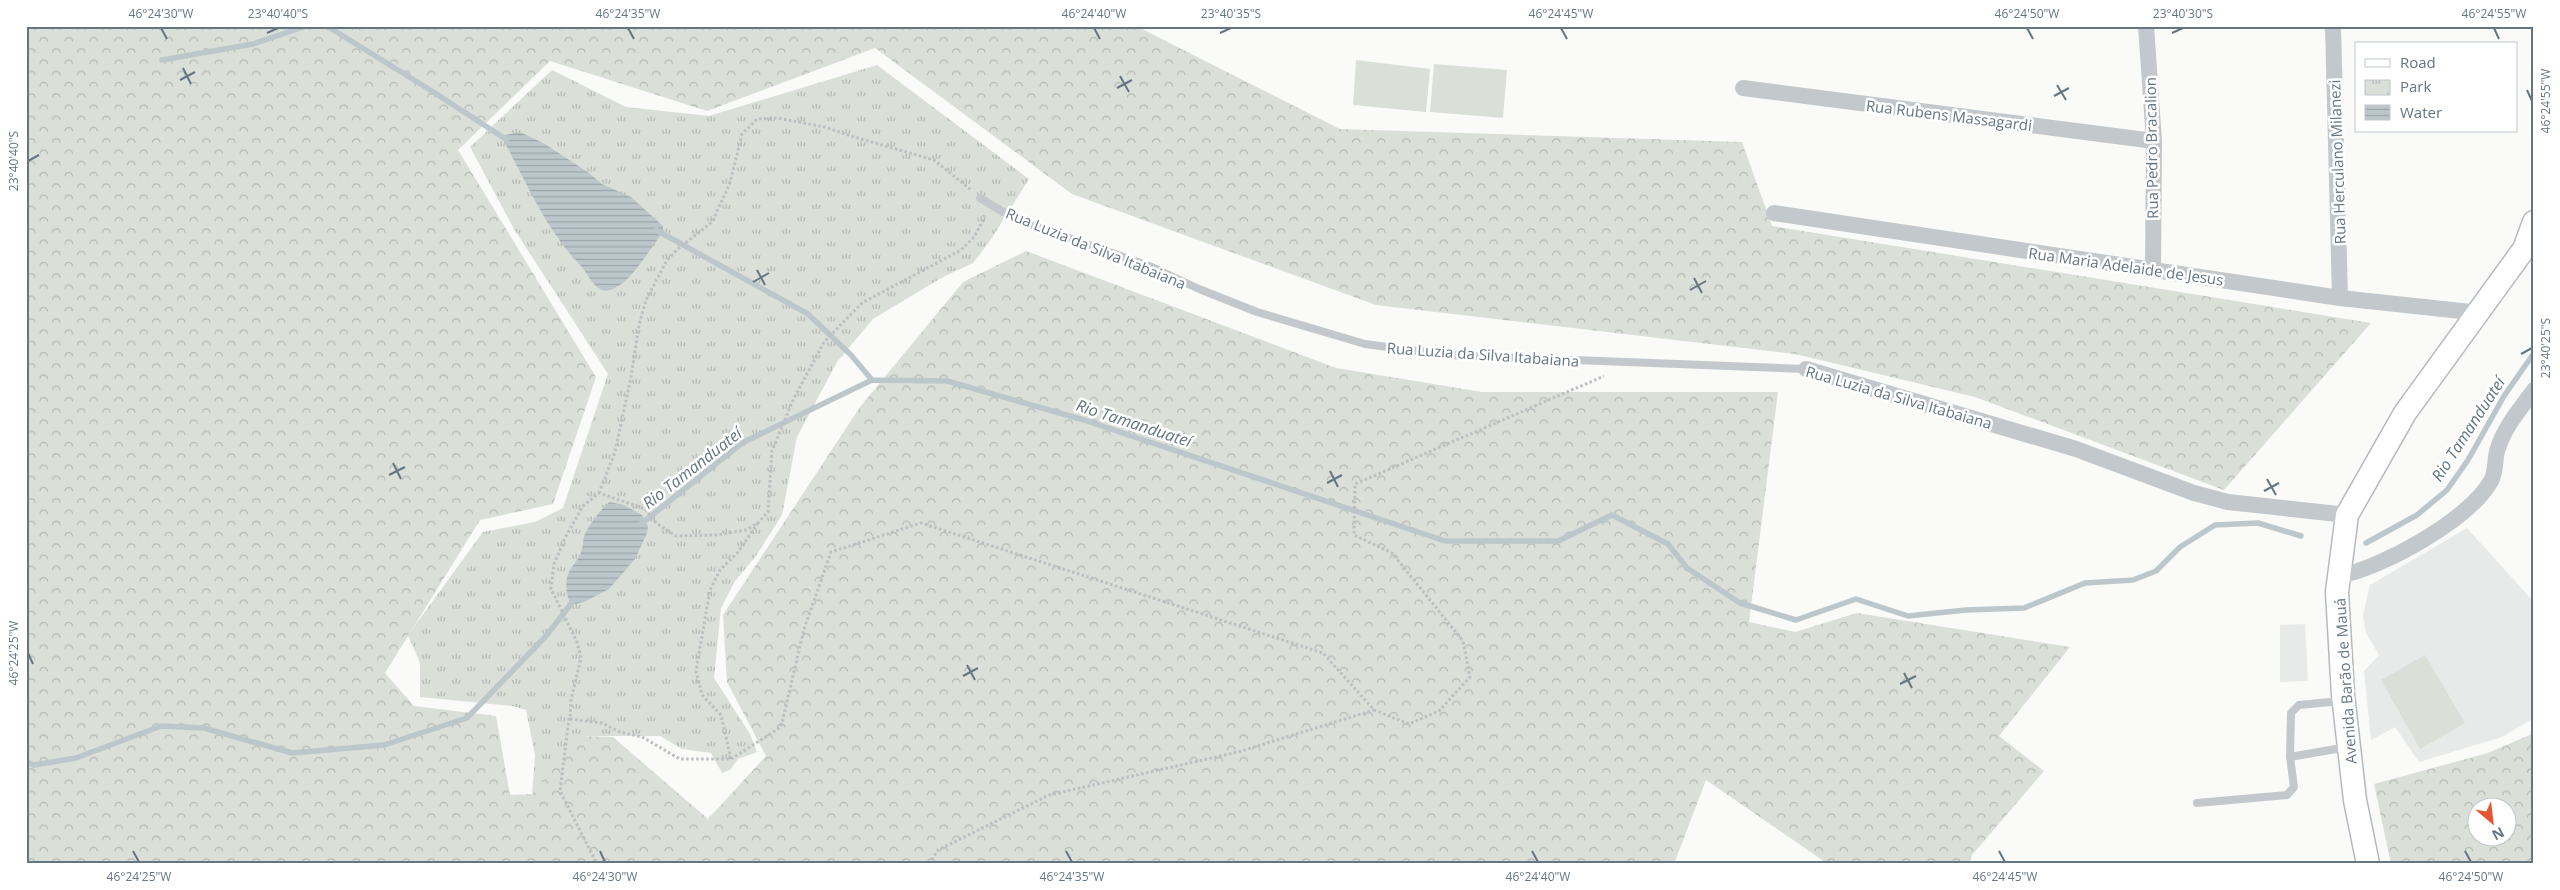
<svg xmlns="http://www.w3.org/2000/svg" width="2560" height="890" font-family="'Open Sans',sans-serif">
	<style>
		.built { fill: #e8e9e9 }
		.forest { fill: url(#forest-crowns); fill-rule: evenodd }
		.park { fill: url(#park-tufts) }
		.garden { fill: #dadfd7 }
		.water { fill: url(#water-rules) }
		.lines { fill: none; stroke-linecap: round; stroke-linejoin: round }
		.stream { stroke: #bbc7cb; stroke-width: 5.5 }
		.secondary-casing { stroke: #b3babf; stroke-width: 25 }
		.path { stroke: #bbbfc2; stroke-width: 3; stroke-dasharray: 2.5 2.5; stroke-linecap: butt }
		.lane { stroke: #c3c8cc; stroke-width: 8 }
		.street { stroke: #c3c8cc; stroke-width: 16 }
		.secondary { stroke: #fff; stroke-width: 22 }
		.ticks { fill: none; stroke: #657683; stroke-width: 2 }
		.labels { text-anchor: middle; dominant-baseline: central; stroke-width: 5; stroke-linejoin: round; paint-order: stroke }
		.street-label { font-size: 15px; fill: #657683; stroke: #fff }
		.water-label { font-size: 16px; font-style: italic; fill: #60757c; stroke: #fff }
		.neatline { fill: none; stroke: #657683; stroke-width: 2 }
		.ticks-label { font-size: 12px; text-anchor: middle; fill: #657683 }
	</style>
	<defs>
		<pattern id="forest-crowns" width="20" height="18" patternUnits="userSpaceOnUse" patternTransform="scale(1.25)"><rect width="20" height="18" fill="#dadfd7"/><path d="M2 6a3 3 0 1 1 6 0M12 15a3 3 0 1 1 6 0" fill="none" stroke="#b4b9b4"/></pattern>
		<pattern id="park-tufts" width="24" height="20" patternUnits="userSpaceOnUse" patternTransform="scale(1.25)"><rect width="24" height="20" fill="#dadfd7"/><path d="M3 7l-1-3M5 7V3M7 7l1-3M15 17l-1-3M17 17v-4M19 17l1-3" fill="none" stroke="#b4b9b4"/></pattern>
		<pattern id="water-rules" width="6" height="5" patternUnits="userSpaceOnUse" patternTransform="scale(1.25)"><rect width="6" height="5" fill="#bbc7cb"/><path d="M0 2.5h6" fill="none" stroke="#9ca6aa"/></pattern>
	</defs>
	<rect width="100%" height="100%" fill="#fafaf8"/>
	<path class="built" d="M 2467,528 L 2534,602 L 2534,718 L 2502,737 L 2419,762 L 2395,727 L 2371,740 L 2364,671 L 2379,655 L 2366,633 L 2363,615 L 2370,585 Z
		M 2305,624 L 2308,681 L 2280,682 L 2280,625 Z"/>
	<path class="forest" d="M 26,26 L 1136,26 L 1340,129 L 1742,142 L 1772,226 L 2371,323 L 2224,490 L 1975,397 L 1795,354 L 1376,305 L 1072,194 L 875,48 L 707,111 L 550,61 L 458,150 L 596,377 L 553,504 L 480,520 L 385,673 L 414,706 L 496,716 L 510,795 L 532,794 L 579,736 L 613,737 L 708,819 L 766,756 L 727,682 L 723,615 L 860,407 L 963,282 L 1026,251 L 1336,368 L 1482,392 L 1778,392 L 1749,622 L 1795,632 L 1857,613 L 2070,647 L 1999,736 L 2044,771 L 1972,855 L 1970,864 L 1828,864 L 1706,780 L 1674,864 L 26,864 Z
		M 2534,733 L 2534,864 L 2391,864 L 2374,784 L 2488,753 ZM 2478,808 L 2508,808 L 2508,838 L 2478,838 Z"/>
	<path class="park" d="M 877,65 L 1029,179 L 990,241 L 973,263 L 943,277 L 873,319 L 837,362 L 797,437 L 782,515 L 756,556 L 735,581 L 721,608 L 714,678 L 750,734 L 757,752 L 738,759 L 730,770 L 722,773 L 711,753 L 682,749 L 660,736 L 580,736 L 532,795 L 535,755 L 526,710 L 513,706 L 420,697 L 420,663 L 408,635 L 483,532 L 535,522 L 563,508 L 608,374 L 514,229 L 470,147 L 552,70 L 626,107 L 709,116 Z"/>
	<path class="garden" d="M 1356,60 L 1430,69 L 1426,112 L 1353,105 Z
		M 1434,64 L 1507,70 L 1503,118 L 1430,112 Z
		M 2425,655 L 2465,723 L 2420,749 L 2381,680 Z"/>
	<path class="water" d="M 520,132 L 545,144 L 589,173 L 602,184 L 631,197 L 663,226 L 663,232 C 650,248 629,287 609,290 C 595,293 589,275 581,266 C 543,226 528,184 501,136 Z
		M 610,502 L 624,505 L 642,515 L 648,526 L 647,533 L 635,559 L 609,589 L 584,602 L 571,605 C 567,596 565,588 567,578 C 569,568 576,563 580,555 C 583,549 583,542 584,536 C 587,528 603,506 610,502 Z"/>
	<g class="lines">
		<path class="stream" d="M 327,26 L 435,93 L 507,140
			M 162,60 L 253,44 L 306,26
			M 656,230 L 808,314 L 851,355 L 872,380
			M 641,524 L 742,443 L 872,380 L 947,381 L 1084,420 L 1445,541 L 1558,541 L 1612,515 L 1668,544 L 1687,568 L 1740,603 L 1796,620 L 1856,599 L 1908,616 L 1966,610 L 2024,608 L 2085,583 L 2133,580 L 2156,571 L 2180,547 L 2215,525 L 2258,523 L 2301,536
			M 2366,543 L 2417,515 L 2447,490 L 2468,460 L 2504,396 L 2534,353
			M 26,762 L 34,765 L 76,758 L 161,726 L 204,728 L 292,753 L 384,745 L 467,718 L 546,636 L 574,600"/>
		<defs>
			<path id="secondary" d="M 2368,864 L 2355,800 L 2343,695 L 2337,592 L 2347,515 L 2405,413 L 2524,249 L 2534,222"/>
		</defs>
		<use href="#secondary" class="secondary-casing"/>
		<path class="path" d="M 599,493 L 615,452 L 631,377 L 639,325 L 646,300 L 667,260 L 678,249 L 712,222 L 730,183 L 742,134 L 757,119 L 777,118 L 825,127 L 851,136 L 934,160 L 971,190
			M 758,523 L 738,552 L 720,570 L 710,590 L 696,671 L 702,695 L 721,715 L 731,759 L 680,759 L 642,737 L 620,732 L 602,723 L 570,719 L 571,700 L 581,658 L 577,642 L 551,589 L 554,564 L 566,536 L 583,506 L 599,493 L 645,509 L 656,523 L 676,536 L 717,535 L 746,530 L 758,523 L 768,512 L 772,451 L 793,400 L 824,342 L 862,303 L 961,250 L 974,237 L 984,219 L 984,215
			M 569,718 L 560,791 L 597,864
			M 731,759 L 781,727 L 804,629 L 831,552 L 921,523 L 1323,653 L 1374,710 L 1409,724 L 1439,711 L 1470,677 L 1463,641 L 1392,553 L 1354,535 L 1355,484 L 1604,376
			M 929,864 L 938,850 L 1049,795 L 1238,752 L 1374,710"/>
		<path class="lane" d="M 980,198 L 1015,219 L 1152,267 L 1199,289 L 1257,312 L 1365,344 L 1447,355 L 1806,369
			M 2290,757 L 2291,713 L 2299,705 L 2341,701
			M 2197,803 L 2287,795 L 2294,787 L 2290,757 L 2347,747"/>
		<path class="street" d="M 2146,26 L 2154,141 L 2153,270
			M 2333,26 L 2340,298
			M 1743,88 L 2154,141
			M 1774,213 L 2340,298 L 2480,313
			M 1806,369 L 2076,449 L 2194,493 L 2228,502 L 2347,515
			M 2339,576 C 2382,568 2469,520 2491,481 C 2497,470 2494,458 2498,448 C 2505,426 2521,408 2534,390"/>
		<use href="#secondary" class="secondary"/>
	</g>
	<path class="ticks" d="M 161,28 L 167,39M 628,28 L 634,39M 1094,28 L 1100,39M 1561,28 L 1567,39M 2027,28 L 2033,39M 2494,28 L 2499,39M 267,33 L 278,28M 1220,33 L 1231,28M 2172,33 L 2183,28M 183,68 L 191,84M 1120,76 L 1129,92M 180,80 L 195,72M 2057,85 L 2066,100M 1117,88 L 1132,80M 2527,90 L 2532,101M 2054,96 L 2069,88M 28,161 L 39,155M 757,270 L 765,285M 1694,278 L 1702,293M 753,282 L 769,273M 1690,290 L 1706,281M 2521,354 L 2532,348M 393,463 L 401,479M 1330,471 L 1338,487M 389,475 L 405,467M 2267,479 L 2276,495M 1327,483 L 1342,475M 2264,491 L 2279,483M 28,653 L 33,664M 967,665 L 975,680M 1904,673 L 1912,688M 963,676 L 978,668M 1900,684 L 1916,676M 133,851 L 139,862M 600,851 L 605,862M 1066,851 L 1072,862M 1532,851 L 1538,862M 1999,851 L 2005,862M 2465,851 L 2471,862"/>
	<g class="labels">
		<g class="street-label">
			<text transform="translate(1949 115) rotate(7)">Rua Rubens Massagardi</text>
			<text transform="translate(2151 148) rotate(-91)">Rua Pedro Bracalion</text>
			<text transform="translate(2337 162) rotate(-92)">Rua Herculano Milanezi</text>
			<text transform="translate(1096 248) rotate(22)">Rua Luzia da Silva Itabaiana</text>
			<text transform="translate(2126 266) rotate(8)">Rua Maria Adelaide de Jesus</text>
			<text transform="translate(1483 354) rotate(4)">Rua Luzia da Silva Itabaiana</text>
			<text transform="translate(1899 397) rotate(16)">Rua Luzia da Silva Itabaiana</text>
			<text transform="translate(2345 681) rotate(-94)">Avenida Barão de Mauá</text>
		</g>
		<g class="water-label">
			<text transform="translate(1134 423) rotate(18)">Rio Tamanduateí</text>
			<text transform="translate(2468 429) rotate(-57)">Rio Tamanduateí</text>
			<text transform="translate(692 468) rotate(-38)">Rio Tamanduateí</text>
		</g>
	</g>
	<rect width="2560" height="890" fill="none" stroke="#ffffff" stroke-width="55"/>
	<rect x="2355" y="42" width="162" height="90" fill="#ffffff" stroke="#c1c8cd"/>
	<rect x="2365" y="59" width="25" height="8" fill="#ffffff" stroke="#c1c8cd"/>
	<text x="2400" y="68" font-size="15" fill="#657683">Road</text>
	<rect x="2365" y="80" width="25" height="15" fill="url(#park-tufts)" stroke="#c1c8cd"/>
	<text x="2400" y="92" font-size="15" fill="#657683">Park</text>
	<rect x="2365" y="105" width="25" height="15" fill="url(#water-rules)" stroke="#c1c8cd"/>
	<text x="2400" y="118" font-size="15" fill="#657683">Water</text>
	<g transform="translate(2492 822) rotate(152)"><circle r="24" fill="#ffffff" stroke="#c1c8cd"/>
	<path d="M0-4L9 19L0 12L-9 19Z" fill="#e4572e"/>
	<text y="-8" font-size="14" font-weight="bold" text-anchor="middle" fill="#657683">N</text>
	</g>
	<rect x="28" y="28" width="2504" height="834" class="neatline"/>
	<g class="ticks-label">
		<text x="161" y="18">46°24'30"W</text>
		<text x="278" y="18">23°40'40"S</text>
		<text x="628" y="18">46°24'35"W</text>
		<text x="1094" y="18">46°24'40"W</text>
		<text x="1231" y="18">23°40'35"S</text>
		<text x="1561" y="18">46°24'45"W</text>
		<text x="2027" y="18">46°24'50"W</text>
		<text x="2183" y="18">23°40'30"S</text>
		<text x="2494" y="18">46°24'55"W</text>
		<text transform="translate(2546 101) rotate(-90)" y="4">46°24'55"W</text>
		<text transform="translate(14 161) rotate(-90)" y="4">23°40'40"S</text>
		<text transform="translate(2546 348) rotate(-90)" y="4">23°40'25"S</text>
		<text transform="translate(14 653) rotate(-90)" y="4">46°24'25"W</text>
		<text x="139" y="881">46°24'25"W</text>
		<text x="605" y="881">46°24'30"W</text>
		<text x="1072" y="881">46°24'35"W</text>
		<text x="1538" y="881">46°24'40"W</text>
		<text x="2005" y="881">46°24'45"W</text>
		<text x="2471" y="881">46°24'50"W</text>
	</g>
</svg>
